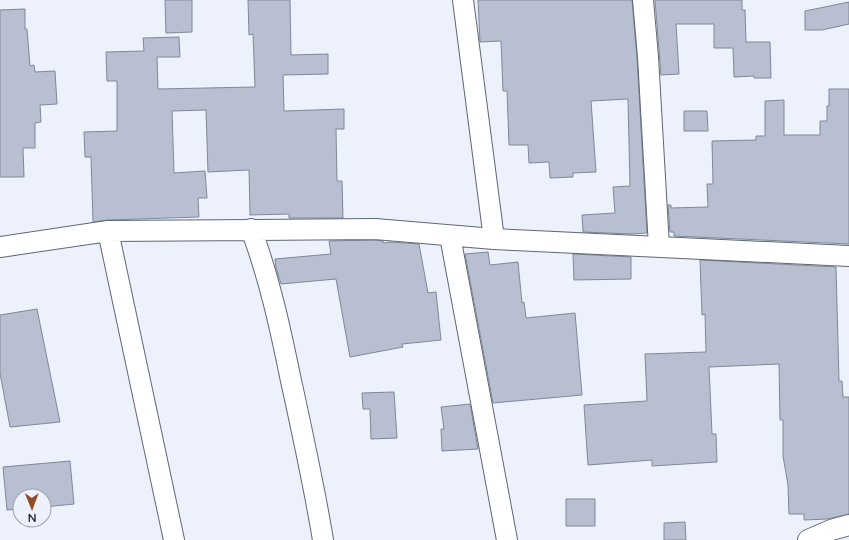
<svg xmlns="http://www.w3.org/2000/svg" width="849" height="540" font-family="'Varela Round',sans-serif">
	<style>
		.building { fill: #b7bfd0; stroke: #808898 }
		.lines { fill: none; stroke-linecap: round; stroke-linejoin: round }
		.minor-casing { stroke: #5f6676; stroke-width: 22 }
		.minor { stroke: #fff; stroke-width: 20 }
	</style>
	<rect width="100%" height="100%" fill="#ecf1fc"/>
	<path class="building" d="M 165,0 L 192,0 L 192,32 L 166,33 Z
		M 248,0 L 290,0 L 291,55 L 328,54 L 328,74 L 283,75 L 284,111 L 344,109 L 344,129 L 336,129 L 337,181 L 342,181 L 343,218 L 289,218 L 289,214 L 250,215 L 249,170 L 208,172 L 206,110 L 172,111 L 174,173 L 205,171 L 207,198 L 198,198 L 199,217 L 108,220 L 93,222 L 91,157 L 85,157 L 84,132 L 117,131 L 117,81 L 107,81 L 106,52 L 144,51 L 143,38 L 179,37 L 180,57 L 157,57 L 158,89 L 255,87 L 253,34 L 249,35 Z
		M 478,0 L 632,0 L 637,58 L 647,233 L 631,234 L 583,232 L 582,215 L 615,213 L 613,187 L 630,186 L 628,99 L 591,101 L 596,172 L 573,173 L 573,177 L 550,178 L 549,162 L 529,163 L 528,145 L 509,145 L 507,91 L 503,91 L 501,41 L 480,42 Z
		M 655,0 L 742,0 L 742,10 L 745,10 L 746,42 L 770,42 L 771,78 L 754,78 L 754,76 L 734,77 L 733,48 L 714,48 L 714,24 L 676,24 L 679,74 L 661,75 Z
		M 849,2 L 849,24 L 822,30 L 805,30 L 805,11 Z
		M 25,9 L 25,29 L 27,29 L 30,66 L 34,65 L 35,72 L 55,71 L 57,104 L 40,105 L 41,122 L 35,123 L 35,148 L 23,148 L 24,177 L 0,177 L 0,10 Z
		M 829,89 L 849,89 L 849,244 L 674,236 L 674,232 L 670,232 L 668,205 L 671,205 L 671,208 L 708,207 L 707,184 L 713,184 L 712,141 L 756,140 L 756,136 L 765,136 L 765,101 L 784,100 L 784,135 L 820,135 L 820,121 L 827,121 L 827,106 L 829,106 Z
		M 684,111 L 707,111 L 708,131 L 684,131 Z
		M 375,240 L 383,241 L 384,243 L 390,242 L 419,244 L 428,293 L 436,292 L 441,340 L 402,344 L 403,347 L 350,357 L 336,279 L 281,284 L 276,268 L 275,259 L 331,254 L 329,241 Z
		M 488,252 L 490,265 L 518,262 L 522,303 L 524,302 L 526,318 L 575,313 L 582,395 L 493,403 L 465,254 Z
		M 573,254 L 631,257 L 631,279 L 574,280 Z
		M 700,260 L 836,267 L 839,381 L 842,381 L 843,397 L 849,397 L 849,514 L 827,519 L 804,520 L 804,514 L 789,514 L 788,485 L 783,456 L 783,420 L 780,420 L 779,364 L 709,367 L 712,434 L 716,434 L 717,462 L 652,466 L 652,460 L 588,465 L 584,405 L 647,401 L 645,354 L 706,352 L 705,314 L 702,315 Z
		M 37,309 L 60,422 L 10,427 L 0,373 L 0,315 Z
		M 394,392 L 397,438 L 371,439 L 370,409 L 363,409 L 362,393 Z
		M 470,404 L 478,449 L 442,451 L 441,429 L 444,429 L 441,407 Z
		M 70,461 L 74,504 L 44,507 L 44,496 L 20,496 L 20,509 L 7,510 L 3,467 Z
		M 566,499 L 595,499 L 595,526 L 566,526 Z
		M 685,522 L 686,540 L 664,540 L 664,523 Z"/>
	<g class="lines">
		<defs>
			<path id="minor" d="M 463,0 L 494,239
				M 643,0 L 648,57 L 659,247
				M 251,229 C 269,277 280,327 290,376 C 302,431 314,485 323,540
				M 108,231 L 174,540
				M 450,236 L 507,540
				M 0,247 L 108,231 L 375,229 L 494,239 L 849,256
				M 808,540 L 831,530 L 849,525"/>
		</defs>
		<use href="#minor" class="minor-casing"/>
		<use href="#minor" class="minor"/>
	</g>
	<g transform="translate(32 508) rotate(179)"><circle r="19" fill="#ecf1fc" stroke="#9fa4ad"/>
	<path d="M0-3L7 15L0 10L-7 15Z" fill="#934c27"/>
	<text y="-6" font-size="11" font-weight="bold" text-anchor="middle" fill="#2c3036">N</text>
	</g>
</svg>
